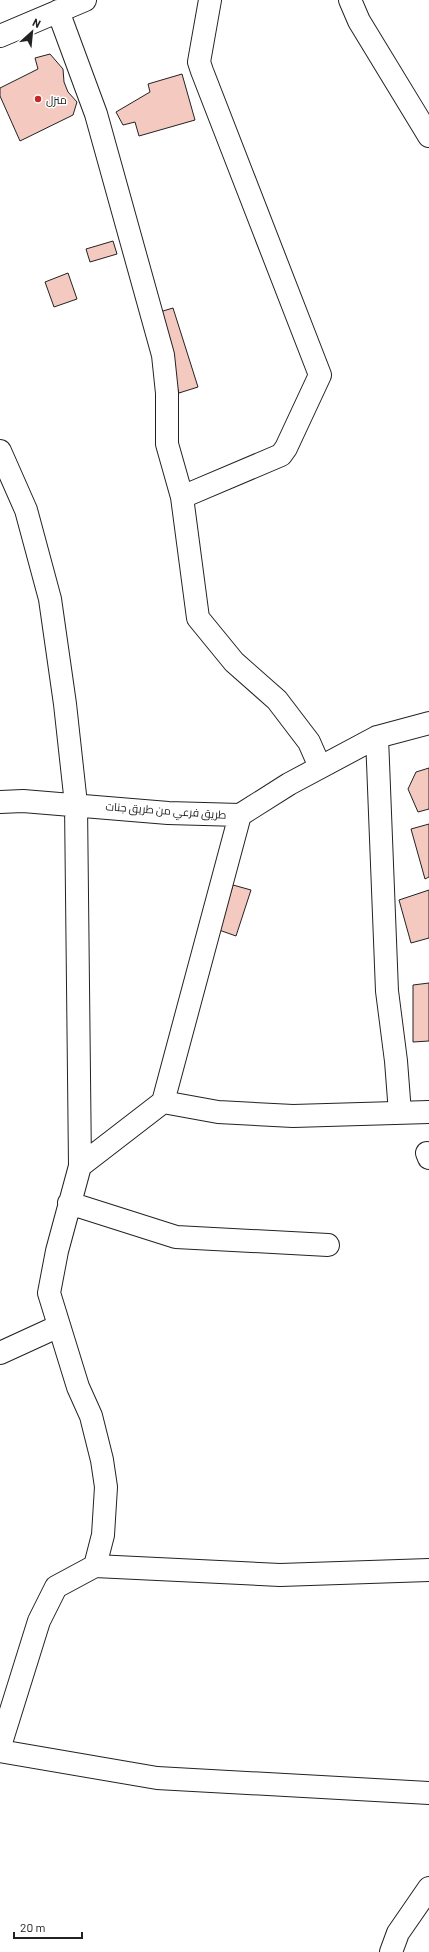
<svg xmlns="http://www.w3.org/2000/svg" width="429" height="1952" font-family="Barlow,Cairo,sans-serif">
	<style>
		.building { fill: #f3c9c0; stroke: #222 }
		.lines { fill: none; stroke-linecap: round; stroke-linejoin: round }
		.minor-casing { stroke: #222; stroke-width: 24 }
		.minor { stroke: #fff; stroke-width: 22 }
		.poi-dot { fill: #c62828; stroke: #fff; stroke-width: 1.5 }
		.labels { text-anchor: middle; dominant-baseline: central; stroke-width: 3; stroke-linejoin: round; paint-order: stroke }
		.poi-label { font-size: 11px; fill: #222; stroke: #fff; text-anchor: start }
		.street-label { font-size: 11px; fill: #222; stroke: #fff }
	</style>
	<rect width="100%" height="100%" fill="#fff"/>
	<path class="building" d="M 50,54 L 63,69 L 64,82 L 68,92 L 77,102 L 73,115 L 20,141 L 0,96 L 0,88 L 38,69 L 35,58 Z
		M 182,74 L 195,120 L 139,136 L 135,122 L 123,125 L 116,112 L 150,92 L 148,84 Z
		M 113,241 L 117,254 L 90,262 L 86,249 Z
		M 68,273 L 77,299 L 54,307 L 45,282 Z
		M 173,308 L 198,387 L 179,393 L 153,314 Z
		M 429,768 L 429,809 L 418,812 L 408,789 L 416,772 Z
		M 429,824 L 429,877 L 425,879 L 411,829 Z
		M 233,885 L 251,890 L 236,936 L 219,930 Z
		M 429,890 L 429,938 L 411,943 L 399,900 Z
		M 429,983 L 429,1041 L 413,1042 L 413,985 Z"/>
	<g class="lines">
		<defs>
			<path id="minor" d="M 350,0 L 359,21 L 429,136
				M 58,11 L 96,114 L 163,355 L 167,393 L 167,444 L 182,497 L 198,618 L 234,662 L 277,700 L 309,742 L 320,767
				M 0,36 L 85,0
				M 0,451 L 26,510 L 50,599 L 65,704 L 76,804 L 80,1166
				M 182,497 L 281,455 L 286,448 L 320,375 L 202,71 L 199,62 L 210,0
				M 377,737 L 387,991 L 396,1061 L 400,1113
				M 0,802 L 23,801 L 168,813 L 240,815 L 289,784 L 377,737 L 429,723
				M 163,1102 L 240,815
				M 427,1153 L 429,1158
				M 69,1203 L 176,1237 L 328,1245
				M 0,1353 L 59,1326
				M 95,1566 L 280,1575 L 429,1570
				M 0,1746 L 39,1621 L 56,1587 L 95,1566 L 103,1535 L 106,1487 L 102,1460 L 91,1416 L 78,1387 L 49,1293 L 57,1251 L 80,1166 L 163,1102 L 218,1112 L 293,1116 L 429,1112
				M 0,1751 L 157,1778 L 429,1793
				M 391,1952 L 398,1933 L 429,1888"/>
		</defs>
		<use href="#minor" class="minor-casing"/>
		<use href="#minor" class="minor"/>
	</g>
	<circle class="poi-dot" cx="38" cy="99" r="4"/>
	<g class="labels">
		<g class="poi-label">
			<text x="46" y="99">منزل</text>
		</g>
		<g class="street-label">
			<text transform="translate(166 810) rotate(4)">طريق فرعي من طريق جنات</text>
		</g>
	</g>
	<g transform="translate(32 32) rotate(27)" stroke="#ffffff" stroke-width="3" paint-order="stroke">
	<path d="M0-3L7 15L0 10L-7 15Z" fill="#222222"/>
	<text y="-6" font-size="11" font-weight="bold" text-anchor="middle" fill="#222222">N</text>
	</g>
	<path d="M14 1932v6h68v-6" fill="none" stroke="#222222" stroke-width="2"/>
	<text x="20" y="1932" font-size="12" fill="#222222" stroke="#ffffff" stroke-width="3" paint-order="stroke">20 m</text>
</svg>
